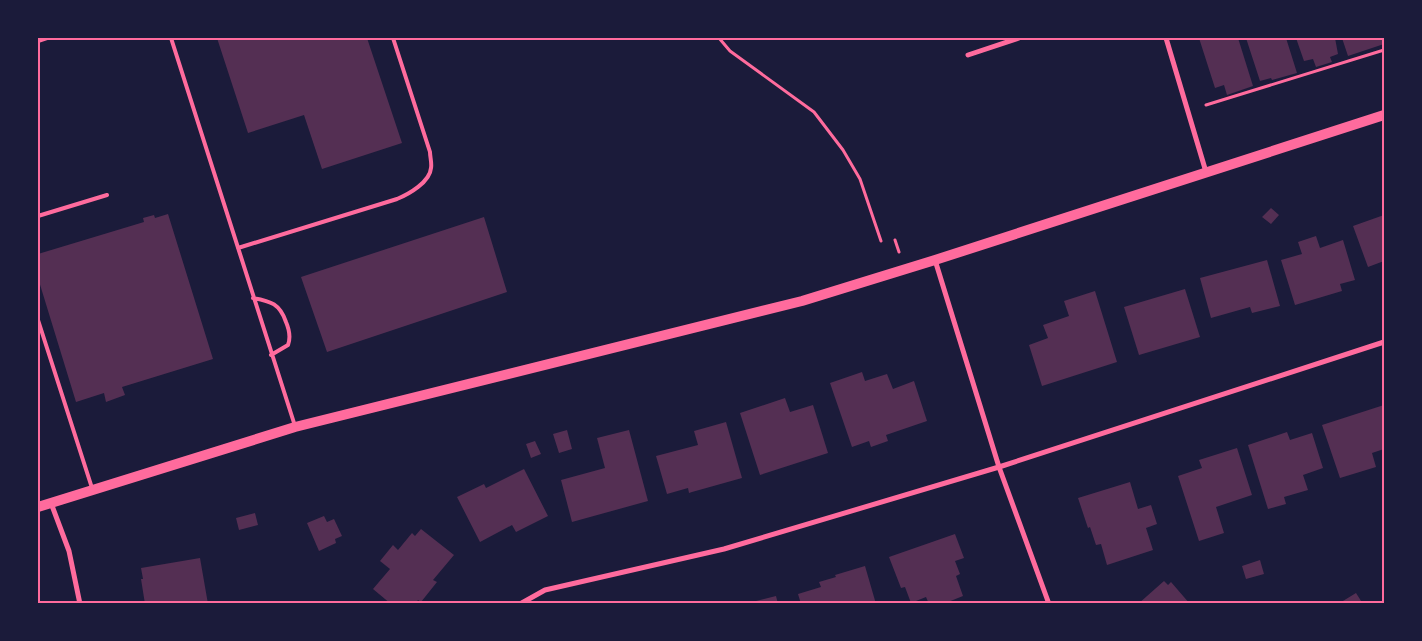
<svg xmlns="http://www.w3.org/2000/svg" width="1422" height="641" font-family="'Titillium Web',sans-serif">
	<style>
		.building { fill: #542f53 }
		.lines { fill: none; stroke-linecap: round; stroke-linejoin: round }
		.path { stroke: #ff6b9d; stroke-width: 3 }
		.service { stroke: #ff6b9d; stroke-width: 4 }
		.minor { stroke: #ff6b9d; stroke-width: 5 }
		.secondary { stroke: #ff6b9d; stroke-width: 10 }
		.neatline { fill: none; stroke: #ff6b9d; stroke-width: 2 }
	</style>
	<rect width="100%" height="100%" fill="#1b1b3a"/>
	<path class="building" d="M 217,38 L 367,38 L 402,143 L 322,169 L 304,115 L 248,133 Z
		M 1199,38 L 1238,38 L 1253,86 L 1227,95 L 1224,85 L 1215,88 Z
		M 1246,38 L 1286,38 L 1297,73 L 1272,80 L 1271,78 L 1260,81 Z
		M 1296,38 L 1335,38 L 1338,54 L 1330,57 L 1332,62 L 1316,67 L 1313,59 L 1304,61 Z
		M 1342,38 L 1382,38 L 1384,44 L 1348,56 Z
		M 1271,208 L 1279,215 L 1271,224 L 1262,217 Z
		M 168,214 L 213,359 L 122,387 L 125,395 L 106,402 L 104,393 L 76,402 L 38,278 L 38,254 L 144,222 L 143,218 L 154,215 L 155,218 Z
		M 1384,215 L 1384,261 L 1368,267 L 1353,226 Z
		M 484,217 L 507,292 L 327,352 L 301,277 Z
		M 1316,236 L 1320,248 L 1343,240 L 1355,280 L 1340,284 L 1342,291 L 1295,305 L 1281,260 L 1302,254 L 1298,242 Z
		M 1267,260 L 1280,306 L 1252,313 L 1250,307 L 1211,318 L 1200,278 Z
		M 1185,289 L 1200,337 L 1139,355 L 1124,307 Z
		M 1095,291 L 1117,362 L 1042,386 L 1029,345 L 1048,338 L 1043,325 L 1069,316 L 1064,301 Z
		M 862,372 L 865,381 L 887,374 L 893,389 L 914,381 L 927,421 L 886,435 L 888,441 L 871,447 L 869,441 L 852,447 L 830,383 Z
		M 785,398 L 790,412 L 813,405 L 828,453 L 760,475 L 740,413 Z
		M 1384,405 L 1384,449 L 1372,453 L 1376,467 L 1340,478 L 1322,425 Z
		M 726,422 L 742,478 L 692,492 L 689,493 L 688,488 L 667,494 L 656,456 L 698,445 L 694,431 Z
		M 567,430 L 572,449 L 559,453 L 553,434 Z
		M 629,430 L 648,501 L 572,522 L 561,480 L 605,468 L 597,438 Z
		M 1287,432 L 1290,440 L 1312,433 L 1323,468 L 1303,475 L 1308,490 L 1284,497 L 1286,504 L 1268,509 L 1248,445 Z
		M 535,441 L 541,454 L 531,458 L 526,444 Z
		M 1237,448 L 1252,495 L 1216,507 L 1224,533 L 1199,541 L 1178,476 L 1202,468 L 1199,460 Z
		M 524,469 L 548,516 L 516,532 L 512,525 L 480,542 L 457,497 L 484,484 L 486,488 Z
		M 1130,482 L 1138,509 L 1151,505 L 1157,524 L 1146,528 L 1153,550 L 1107,565 L 1101,544 L 1096,545 L 1090,527 L 1088,528 L 1078,498 Z
		M 255,513 L 258,525 L 239,530 L 236,518 Z
		M 324,516 L 327,522 L 334,519 L 342,536 L 335,539 L 336,543 L 319,551 L 307,523 Z
		M 421,529 L 454,555 L 433,580 L 437,582 L 421,602 L 418,600 L 415,604 L 391,604 L 373,589 L 390,569 L 380,561 L 393,545 L 398,550 L 412,533 L 415,536 Z
		M 955,534 L 964,558 L 955,561 L 960,574 L 956,576 L 963,596 L 943,604 L 929,604 L 926,597 L 911,603 L 905,587 L 901,588 L 889,557 Z
		M 200,558 L 208,604 L 145,604 L 141,579 L 143,579 L 141,568 Z
		M 1260,560 L 1264,574 L 1246,579 L 1242,566 Z
		M 865,566 L 876,604 L 801,604 L 798,594 L 821,587 L 819,582 L 836,577 L 835,575 Z
		M 1164,581 L 1168,585 L 1171,582 L 1190,604 L 1138,604 Z
		M 1356,593 L 1363,604 L 1338,604 Z
		M 776,596 L 778,604 L 748,604 L 748,603 Z"/>
	<g class="lines">
		<path class="path" d="M 719,38 L 730,51 L 814,112 L 843,150 L 860,179 L 881,241
			M 1206,105 L 1384,50
			M 895,240 L 899,252"/>
		<path class="service" d="M 171,38 L 295,426
			M 38,41 L 47,38
			M 38,216 L 107,195
			M 238,248 L 397,199 C 409,194 430,182 431,168 C 432,163 430,157 430,152 L 393,38
			M 253,298 C 271,301 280,304 286,322 C 289,329 291,337 288,345 L 271,355
			M 38,320 L 92,488"/>
		<path class="minor" d="M 1166,38 L 1206,172
			M 968,55 L 1019,38
			M 935,260 L 999,467 L 1049,604
			M 51,503 L 69,551 L 80,604
			M 520,604 L 545,590 L 724,549 L 999,467 L 1384,342"/>
		<path class="secondary" d="M 38,507 L 295,427 L 802,301 L 935,260 L 1384,115"/>
	</g>
	<rect width="1422" height="641" fill="none" stroke="#1b1b3a" stroke-width="78"/>
	<rect x="39" y="39" width="1344" height="563" class="neatline"/>
</svg>
